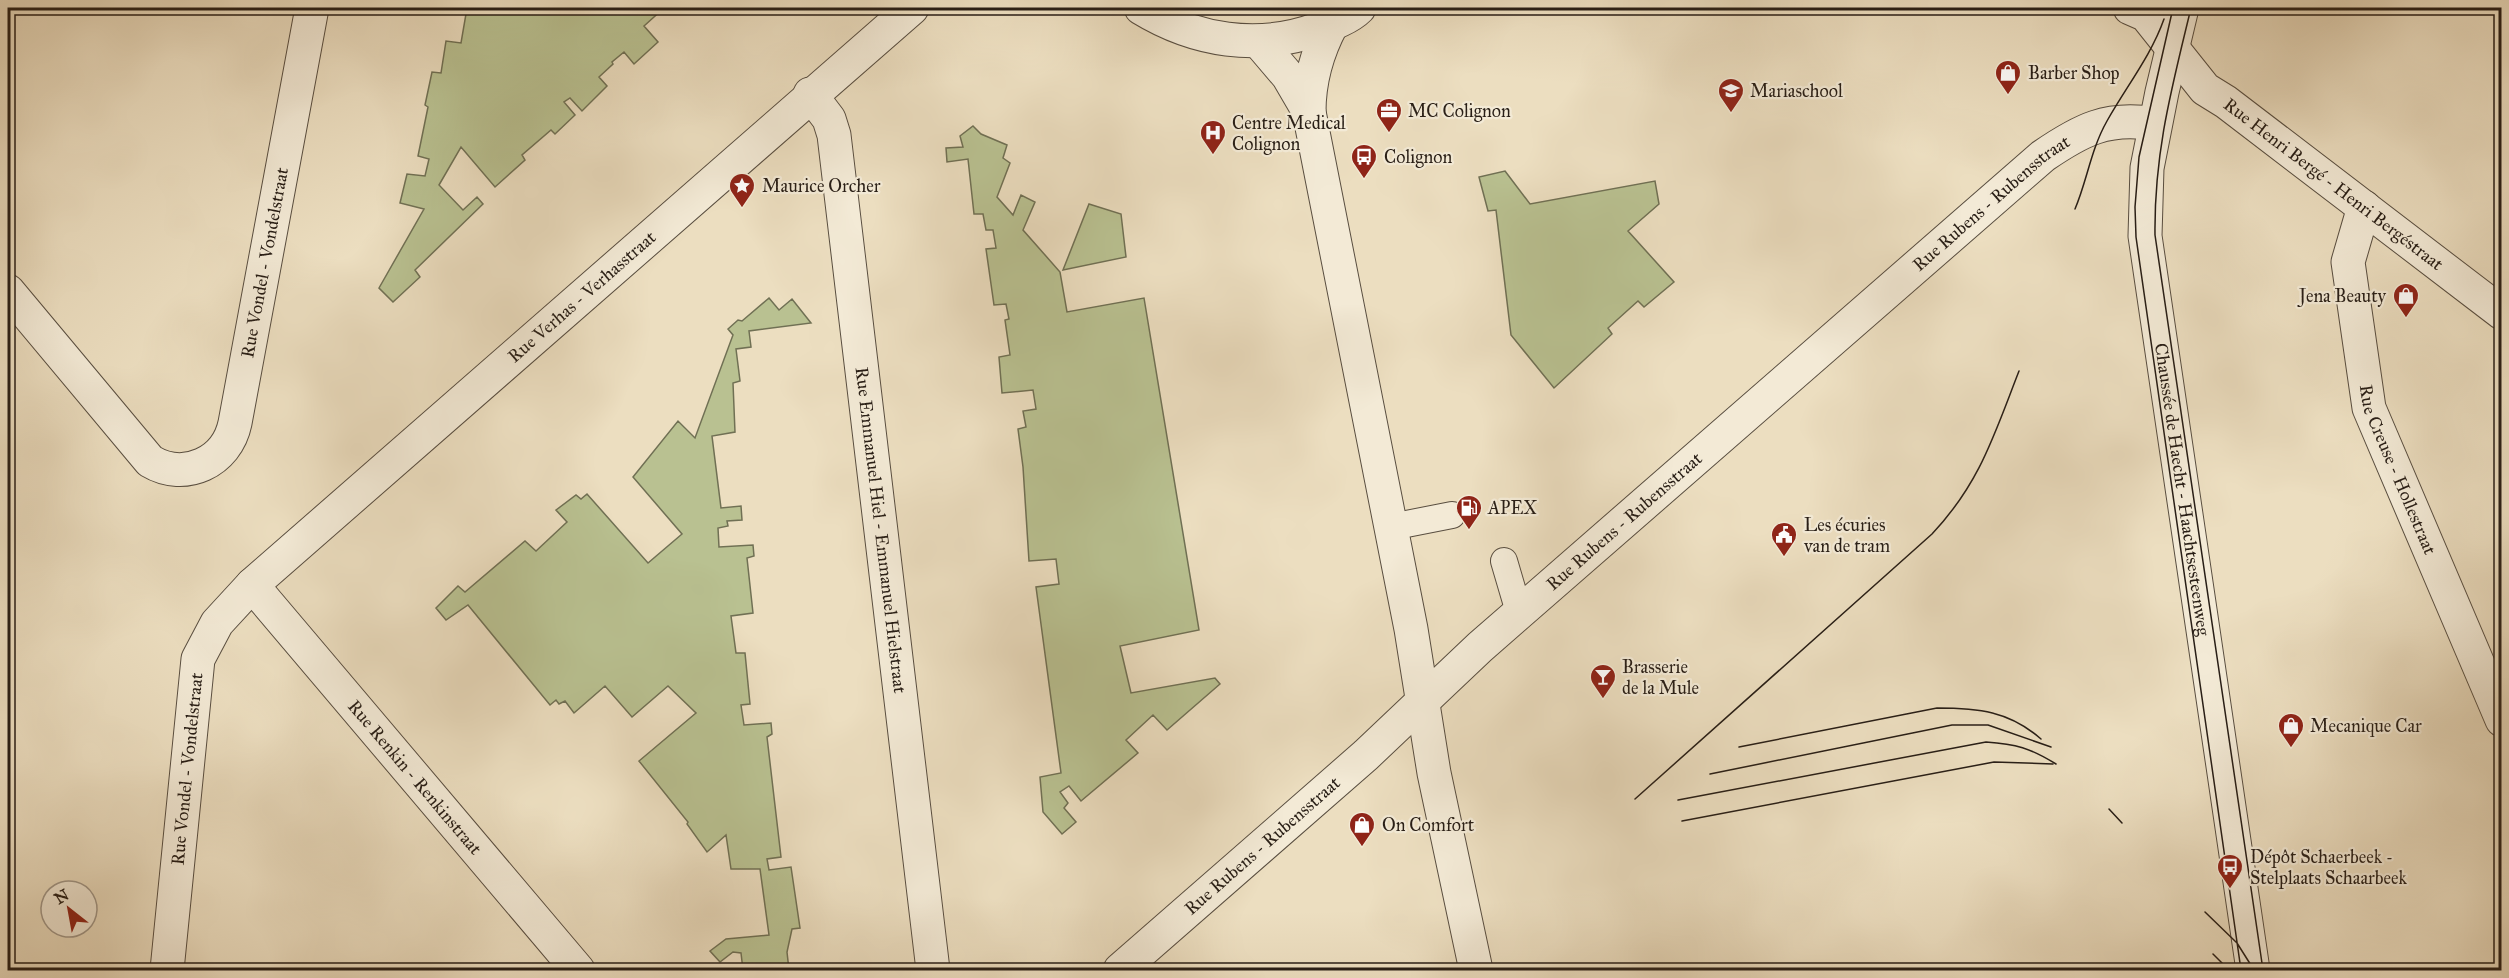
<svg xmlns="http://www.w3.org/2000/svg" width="2509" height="978" font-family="'IM FELL Great Primer',serif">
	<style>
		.green { fill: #b9c191; stroke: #707054; stroke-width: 1.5 }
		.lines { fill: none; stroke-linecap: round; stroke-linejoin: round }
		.service-casing { stroke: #594e40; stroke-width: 28 }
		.minor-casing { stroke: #594e40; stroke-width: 35 }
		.tertiary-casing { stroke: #594e40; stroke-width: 35 }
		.service { stroke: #f3ead6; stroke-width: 26 }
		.minor { stroke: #f3ead6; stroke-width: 33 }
		.tertiary { stroke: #f3ead6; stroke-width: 33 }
		.tram { stroke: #281e16; stroke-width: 1.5 }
		.labels { text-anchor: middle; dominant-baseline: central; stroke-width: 4.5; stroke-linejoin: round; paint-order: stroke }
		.poi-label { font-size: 18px; fill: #281e16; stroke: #f3ead6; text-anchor: start }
		.street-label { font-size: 18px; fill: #281e16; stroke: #f3ead6 }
	</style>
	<rect width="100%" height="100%" fill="#ecdec0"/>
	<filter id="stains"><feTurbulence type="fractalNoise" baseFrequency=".00333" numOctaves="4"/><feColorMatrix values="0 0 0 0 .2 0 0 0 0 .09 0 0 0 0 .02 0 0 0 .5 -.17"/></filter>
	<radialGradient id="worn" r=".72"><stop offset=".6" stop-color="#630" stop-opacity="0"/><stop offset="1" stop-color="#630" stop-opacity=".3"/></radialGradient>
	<path class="green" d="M 467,8 L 664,8 L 644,26 L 658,42 L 634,64 L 624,52 L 612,62 L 613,64 L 599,77 L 607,86 L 582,111 L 570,98 L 564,102 L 575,115 L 555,134 L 551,130 L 522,155 L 525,160 L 495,187 L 461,147 L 439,185 L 463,210 L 477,197 L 483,204 L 415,270 L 420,277 L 393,302 L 379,288 L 424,209 L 400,203 L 407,174 L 425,176 L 429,159 L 418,156 L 428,107 L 425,105 L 432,72 L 441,73 L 446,41 L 461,43 Z
		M 973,126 L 981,134 L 1007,145 L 1003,158 L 1010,163 L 997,197 L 1013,215 L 1021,195 L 1035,202 L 1023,230 L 1060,272 L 1067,312 L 1144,298 L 1199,630 L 1120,646 L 1131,693 L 1215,678 L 1220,684 L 1167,730 L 1153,715 L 1126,740 L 1138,753 L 1081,801 L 1069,786 L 1060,792 L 1068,803 L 1064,808 L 1076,822 L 1062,834 L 1043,812 L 1040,777 L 1061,773 L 1036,587 L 1059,584 L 1056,559 L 1029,561 L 1023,467 L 1018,429 L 1026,427 L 1023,411 L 1036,409 L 1033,390 L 1002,393 L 999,357 L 1010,355 L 1005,320 L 1009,319 L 1006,304 L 994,305 L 986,249 L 996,248 L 993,230 L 986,230 L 983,214 L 974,214 L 968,159 L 947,162 L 946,148 L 963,147 L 960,136 Z
		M 1505,171 L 1530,204 L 1655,181 L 1659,204 L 1628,231 L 1674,282 L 1644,307 L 1638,301 L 1608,328 L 1612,334 L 1554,388 L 1511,335 L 1496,210 L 1488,211 L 1479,177 Z
		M 1089,204 L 1121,214 L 1126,257 L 1063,270 Z
		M 769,298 L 779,310 L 792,299 L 811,323 L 749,331 L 751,347 L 736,349 L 740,381 L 733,383 L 735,432 L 712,436 L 721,508 L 741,506 L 742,520 L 727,521 L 728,526 L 718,528 L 719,547 L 753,545 L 754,556 L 747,558 L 753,613 L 731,616 L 736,653 L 745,653 L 750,704 L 741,705 L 744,725 L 771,723 L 772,734 L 767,737 L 781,857 L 767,859 L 769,870 L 791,867 L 800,928 L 792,929 L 787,952 L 789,970 L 743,970 L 741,953 L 733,952 L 720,962 L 710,951 L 726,939 L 769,935 L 760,869 L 731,869 L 726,835 L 707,852 L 687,824 L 688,822 L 639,761 L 696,713 L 668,686 L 632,717 L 605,686 L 574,713 L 565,701 L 559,704 L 556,700 L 550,705 L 468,605 L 446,620 L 436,608 L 458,586 L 465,592 L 525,541 L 536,551 L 567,522 L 556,510 L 576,495 L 581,499 L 587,494 L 648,563 L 682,534 L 633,477 L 678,421 L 695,438 L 733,335 L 728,329 L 738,320 L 742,321 Z"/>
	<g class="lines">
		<defs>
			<path id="service" d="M 1391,527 L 1452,515
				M 1504,561 L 1519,612"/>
			<g id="minor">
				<path d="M 1141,8 C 1195,41 1258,51 1318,29 C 1332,24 1349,18 1359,8"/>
				<path id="s1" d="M 2130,8 L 2146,15 L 2205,89 L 2226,102 L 2502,313"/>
				<path d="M 1332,24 C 1317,52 1309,80 1309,112 L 1411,629 L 1434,773 L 1476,970"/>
				<path d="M 1259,42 L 1288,76 L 1309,112"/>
				<path id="s2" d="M 810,94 L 829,119 L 834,135 L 933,970"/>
				<path id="s3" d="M 2364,207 L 2348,262 L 2369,408 L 2502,720"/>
				<path id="s4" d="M 8,291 L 150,461 C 185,482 227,462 235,423 L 312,8"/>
				<path id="s5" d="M 252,585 L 578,970"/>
				<path id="s6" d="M 167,970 L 198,659 L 217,623 L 252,585 L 912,8"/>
				<path id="s7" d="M 1120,970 L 1366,755 L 1480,647 L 2043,156 C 2081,130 2107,116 2155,124"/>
			</g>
			<g id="tertiary">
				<path id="s8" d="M 2182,8 L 2162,92 L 2147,168 L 2145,236 L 2253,970"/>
			</g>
		</defs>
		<use href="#service" class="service-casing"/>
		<use href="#minor" class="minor-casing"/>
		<use href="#tertiary" class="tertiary-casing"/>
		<use href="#service" class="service"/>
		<use href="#minor" class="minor"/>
		<use href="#tertiary" class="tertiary"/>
		<path class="tram" d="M 2173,8 L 2139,157 L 2135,207 L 2136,237 L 2241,970
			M 2191,8 C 2172,87 2154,152 2155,235 L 2263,970
			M 2075,209 C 2087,181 2091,149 2107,121 C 2126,87 2151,56 2164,19
			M 1739,747 L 1937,708 C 1978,708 2009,711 2041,739
			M 1710,774 L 1952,725 L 1988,725 L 2051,747
			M 1635,799 L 1932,534 C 1980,483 1994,435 2019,371
			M 1678,800 L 1986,742 C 2016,744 2030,748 2056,764
			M 2109,809 L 2122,823
			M 1682,821 L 1994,762 L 2053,764
			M 2205,912 L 2237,943 L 2254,970
			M 2213,954 L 2229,970"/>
	</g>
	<defs>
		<symbol id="shop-pin" viewBox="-11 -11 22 30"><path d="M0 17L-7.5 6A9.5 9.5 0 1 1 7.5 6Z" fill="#8f2418" stroke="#f3ead6"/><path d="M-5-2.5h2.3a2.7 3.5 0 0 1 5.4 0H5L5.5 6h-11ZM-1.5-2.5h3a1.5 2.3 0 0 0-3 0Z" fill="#fff"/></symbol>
		<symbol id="school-pin" viewBox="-11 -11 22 30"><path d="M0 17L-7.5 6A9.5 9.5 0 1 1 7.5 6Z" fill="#8f2418" stroke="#f3ead6"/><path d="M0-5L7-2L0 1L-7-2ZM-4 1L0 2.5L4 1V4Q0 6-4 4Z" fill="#fff"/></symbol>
		<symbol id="office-pin" viewBox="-11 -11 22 30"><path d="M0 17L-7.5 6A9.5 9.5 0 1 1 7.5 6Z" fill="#8f2418" stroke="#f3ead6"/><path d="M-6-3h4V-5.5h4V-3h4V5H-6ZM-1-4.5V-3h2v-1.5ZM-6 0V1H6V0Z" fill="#fff"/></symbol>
		<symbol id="hospital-pin" viewBox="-11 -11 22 30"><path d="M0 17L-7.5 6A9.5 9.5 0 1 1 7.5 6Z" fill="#8f2418" stroke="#f3ead6"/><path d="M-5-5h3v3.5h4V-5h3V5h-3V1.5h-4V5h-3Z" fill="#fff"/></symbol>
		<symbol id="bus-pin" viewBox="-11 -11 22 30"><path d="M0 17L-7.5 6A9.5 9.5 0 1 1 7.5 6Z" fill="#8f2418" stroke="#f3ead6"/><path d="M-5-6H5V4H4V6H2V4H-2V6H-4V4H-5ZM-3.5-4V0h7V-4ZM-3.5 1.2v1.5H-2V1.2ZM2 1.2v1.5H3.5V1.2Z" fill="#fff"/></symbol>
		<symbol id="sight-pin" viewBox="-11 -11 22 30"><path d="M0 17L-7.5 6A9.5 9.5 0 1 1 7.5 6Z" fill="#8f2418" stroke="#f3ead6"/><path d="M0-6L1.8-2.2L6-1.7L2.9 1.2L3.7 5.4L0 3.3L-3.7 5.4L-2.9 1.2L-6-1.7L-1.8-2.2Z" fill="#fff"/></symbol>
		<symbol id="fuel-pin" viewBox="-11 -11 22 30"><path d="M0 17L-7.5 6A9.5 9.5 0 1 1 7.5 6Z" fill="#8f2418" stroke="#f3ead6"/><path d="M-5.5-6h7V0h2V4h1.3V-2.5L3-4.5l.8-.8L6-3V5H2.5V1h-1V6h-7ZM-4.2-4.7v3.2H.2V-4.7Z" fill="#fff"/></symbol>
		<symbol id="civic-pin" viewBox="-11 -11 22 30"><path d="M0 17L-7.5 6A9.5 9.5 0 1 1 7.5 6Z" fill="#8f2418" stroke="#f3ead6"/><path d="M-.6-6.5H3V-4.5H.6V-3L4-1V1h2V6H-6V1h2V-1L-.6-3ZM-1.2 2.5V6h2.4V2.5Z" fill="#fff"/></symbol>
		<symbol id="bar-pin" viewBox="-11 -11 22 30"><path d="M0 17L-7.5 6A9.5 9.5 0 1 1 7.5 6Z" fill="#8f2418" stroke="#f3ead6"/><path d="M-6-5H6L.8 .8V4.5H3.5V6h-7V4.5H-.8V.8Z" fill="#fff"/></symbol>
	</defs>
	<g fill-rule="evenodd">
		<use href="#shop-pin" x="1993" y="58" width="30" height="40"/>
		<use href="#school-pin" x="1716" y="76" width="30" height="40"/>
		<use href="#office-pin" x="1374" y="96" width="30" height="40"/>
		<use href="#hospital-pin" x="1198" y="118" width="30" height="40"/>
		<use href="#bus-pin" x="1349" y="142" width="30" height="40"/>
		<use href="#sight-pin" x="727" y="171" width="30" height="40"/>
		<use href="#shop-pin" x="2391" y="281" width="30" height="40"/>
		<use href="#fuel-pin" x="1454" y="493" width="30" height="40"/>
		<use href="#civic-pin" x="1769" y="520" width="30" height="40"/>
		<use href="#bar-pin" x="1588" y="662" width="30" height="40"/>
		<use href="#shop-pin" x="2276" y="711" width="30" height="40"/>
		<use href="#shop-pin" x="1347" y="810" width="30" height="40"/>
		<use href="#bus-pin" x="2215" y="852" width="30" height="40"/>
	</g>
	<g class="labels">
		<g class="poi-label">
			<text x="2028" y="73">Barber Shop</text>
			<text x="1750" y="91">Mariaschool</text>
			<text x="1408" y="111">MC Colignon</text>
			<text x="1232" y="123">Centre Medical<tspan x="1232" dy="21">Colignon</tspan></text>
			<text x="1384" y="157">Colignon</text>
			<text x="762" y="186">Maurice Orcher</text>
			<text x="2386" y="296" text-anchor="end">Jena Beauty</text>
			<text x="1488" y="508">APEX</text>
			<text x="1804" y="525">Les écuries<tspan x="1804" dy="21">van de tram</tspan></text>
			<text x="1622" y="667">Brasserie<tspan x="1622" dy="21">de la Mule</tspan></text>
			<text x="2310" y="726">Mecanique Car</text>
			<text x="1382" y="825">On Comfort</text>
			<text x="2250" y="857">Dépôt Schaerbeek -<tspan x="2250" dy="21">Stelplaats Schaarbeek</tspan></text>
		</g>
		<g class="street-label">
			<text stroke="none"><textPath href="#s1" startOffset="272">Rue Henri Bergé - Henri Bergéstraat</textPath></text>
			<text stroke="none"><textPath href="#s7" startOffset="1161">Rue Rubens - Rubensstraat</textPath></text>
			<text stroke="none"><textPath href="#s4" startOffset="494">Rue Vondel - Vondelstraat</textPath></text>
			<text stroke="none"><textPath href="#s6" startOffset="843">Rue Verhas - Verhasstraat</textPath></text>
			<text stroke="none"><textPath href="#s3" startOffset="272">Rue Creuse - Hollestraat</textPath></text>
			<text stroke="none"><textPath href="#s8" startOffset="488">Chaussée de Haecht - Haachtsesteenweg</textPath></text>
			<text stroke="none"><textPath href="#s7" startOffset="675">Rue Rubens - Rubensstraat</textPath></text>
			<text stroke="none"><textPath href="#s2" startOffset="446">Rue Emmanuel Hiel - Emmanuel Hielstraat</textPath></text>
			<text stroke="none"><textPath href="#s6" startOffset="202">Rue Vondel - Vondelstraat</textPath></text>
			<text stroke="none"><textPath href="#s5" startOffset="252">Rue Renkin - Renkinstraat</textPath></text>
			<text stroke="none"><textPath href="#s7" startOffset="189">Rue Rubens - Rubensstraat</textPath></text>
		</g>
	</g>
	<rect width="2509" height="978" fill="none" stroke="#ecdec0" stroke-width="30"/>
	<rect x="9" y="9" width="2491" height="960" fill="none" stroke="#281e16" stroke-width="3"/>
	<rect x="15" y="15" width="2479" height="948" fill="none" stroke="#281e16" stroke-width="1.5"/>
	<g transform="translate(69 909) rotate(329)"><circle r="28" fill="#f3ead6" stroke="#a29889" stroke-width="1.5"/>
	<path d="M0-4.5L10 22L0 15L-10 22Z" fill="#8f2418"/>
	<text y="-9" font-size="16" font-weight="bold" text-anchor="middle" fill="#281e16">N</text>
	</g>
	<rect width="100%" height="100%" filter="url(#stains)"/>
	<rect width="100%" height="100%" fill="url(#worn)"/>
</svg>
